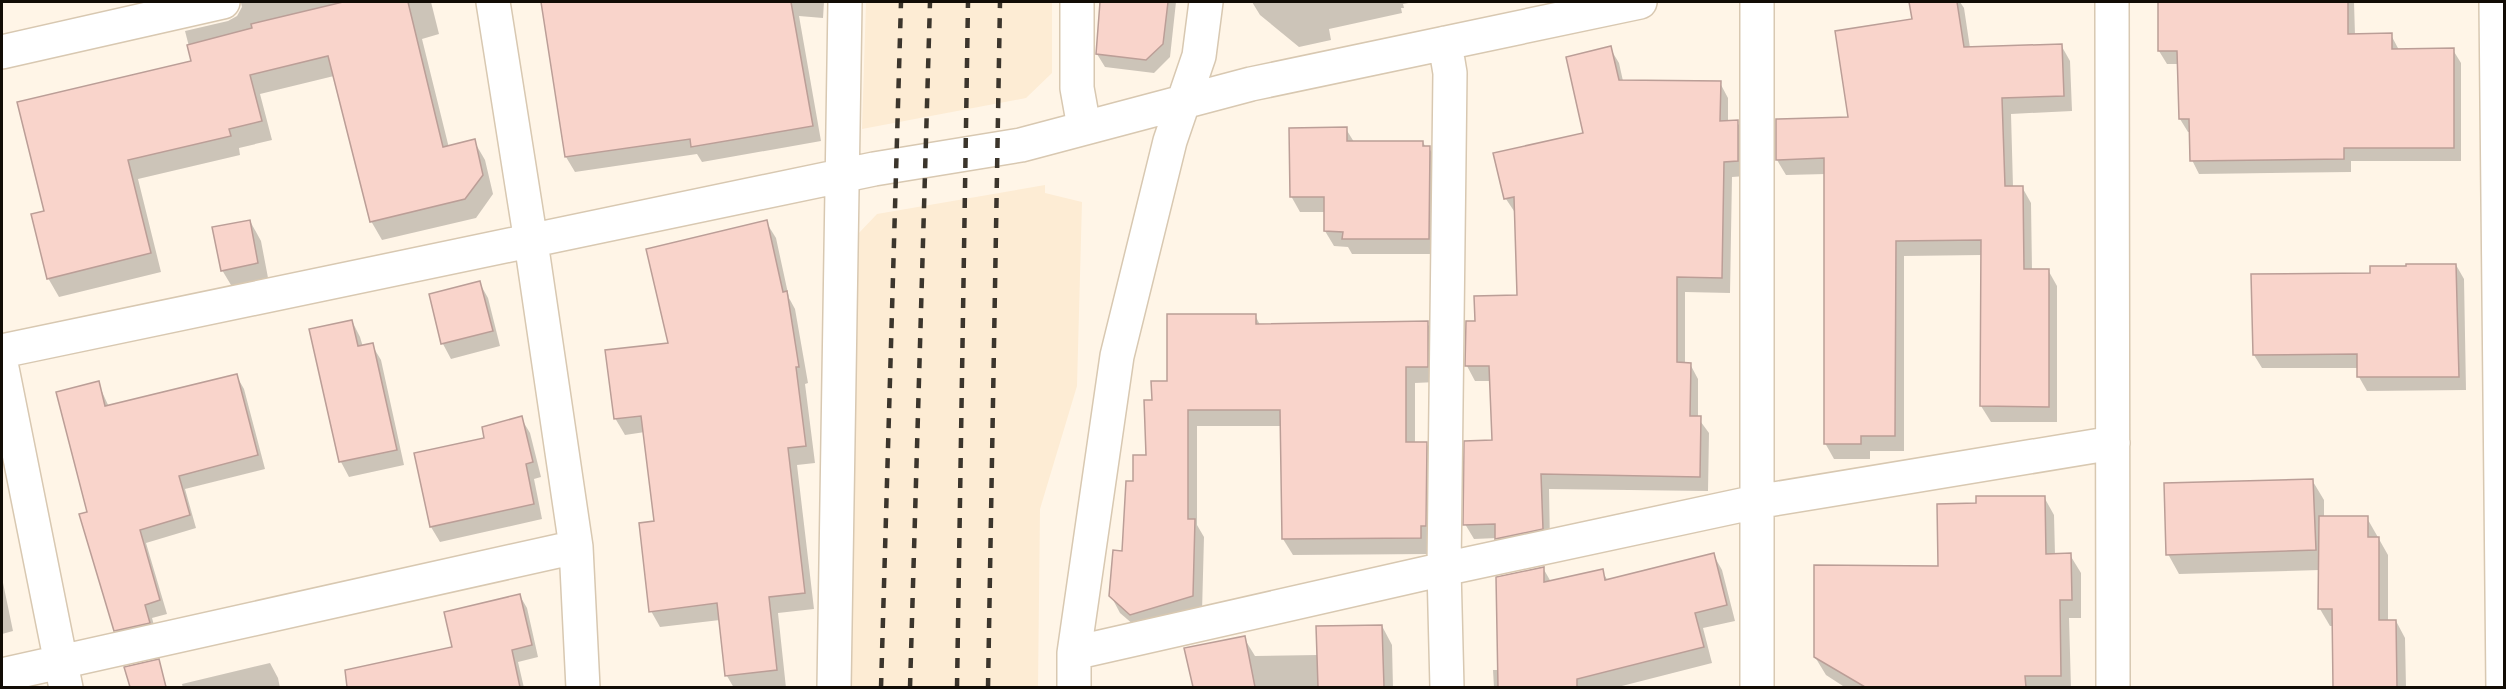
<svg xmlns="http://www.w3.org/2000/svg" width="2506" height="689" font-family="Bitter,serif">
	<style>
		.built { fill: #fdecd4 }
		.shadow { fill: #0003 }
		.building { fill: #f9d4cb; stroke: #bb9e97; stroke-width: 1.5 }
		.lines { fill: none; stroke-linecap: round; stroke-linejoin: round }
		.minor-casing { stroke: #d8c8b1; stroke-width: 36 }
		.minor { stroke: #fff; stroke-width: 33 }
		.rail { stroke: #3b352c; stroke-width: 4.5; stroke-dasharray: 10 10; stroke-linecap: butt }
	</style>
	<rect width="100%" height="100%" fill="#fff5e7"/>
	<path class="built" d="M 866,2 L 1052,2 L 1052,73 L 1026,98 L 862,129 Z
		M 1045,185 L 1045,193 L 1082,202 L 1077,386 L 1040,509 L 1038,687 L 847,688 L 858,234 L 877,214 Z"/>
	<path class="shadow" d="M 180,2 L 431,2 L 439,34 L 422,39 L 449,148 L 474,141 L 485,160 L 493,194 L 476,218 L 382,240 L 371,221 L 334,76 L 260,94 L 272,140 L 239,148 L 240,155 L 138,179 L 161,272 L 59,297 L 48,278 L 45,212 L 193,62 L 185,31 L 228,21 L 237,16 L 242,7 L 241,3 Z
		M 543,2 L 824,2 L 823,18 L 799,16 L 821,141 L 702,162 L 697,154 L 575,172 L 566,157 Z
		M 1102,2 L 1176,2 L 1170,57 L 1154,73 L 1105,67 L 1097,54 Z
		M 1252,2 L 1414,2 L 1403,4 L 1404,8 L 1401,8 L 1402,13 L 1329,29 L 1331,40 L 1299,47 L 1260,15 Z
		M 1911,2 L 1960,2 L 1964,8 L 1970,48 L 2061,45 L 2070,61 L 2072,111 L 2011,114 L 2013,187 L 2022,187 L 2031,203 L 2032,270 L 2048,270 L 2057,286 L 2057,422 L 1991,422 L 1981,406 L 1982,255 L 1904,256 L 1904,451 L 1870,451 L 1870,459 L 1834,459 L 1825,443 L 1826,174 L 1786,175 L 1777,160 L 1850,118 L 1914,20 Z
		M 2159,2 L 2354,2 L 2355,35 L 2391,35 L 2399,50 L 2453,50 L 2461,63 L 2461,161 L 2351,161 L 2351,172 L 2199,174 L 2192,160 L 2191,132 L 2188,132 L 2180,119 L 2179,64 L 2167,64 L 2159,51 Z
		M 1610,48 L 1619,63 L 1623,81 L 1720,83 L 1728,98 L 1728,122 L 1737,122 L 1746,137 L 1746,176 L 1732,177 L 1730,293 L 1685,292 L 1685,364 L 1690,364 L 1698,379 L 1698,418 L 1709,433 L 1708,491 L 1549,489 L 1550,544 L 1506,553 L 1497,538 L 1474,539 L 1465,524 L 1494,442 L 1491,381 L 1475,381 L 1467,366 L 1476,322 L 1519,296 L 1516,214 L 1506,199 L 1495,154 L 1585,135 Z
		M 1346,129 L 1354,142 L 1423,142 L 1426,148 L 1429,148 L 1438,163 L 1437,254 L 1352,254 L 1348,247 L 1334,246 L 1325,231 L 1326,212 L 1300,212 L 1291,196 Z
		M 250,221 L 261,241 L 269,283 L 234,290 L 222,270 Z
		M 766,222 L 776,238 L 789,298 L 795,309 L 808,383 L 805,384 L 815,463 L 797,465 L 814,609 L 778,613 L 786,688 L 734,688 L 727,676 L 720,620 L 660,627 L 651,611 L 655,523 L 645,432 L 625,435 L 615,418 L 669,344 Z
		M 2456,265 L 2464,279 L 2466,390 L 2367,391 L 2359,377 L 2359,368 L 2262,368 L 2254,355 L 2371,274 L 2371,268 Z
		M 479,282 L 488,298 L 500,346 L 451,359 L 443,344 L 430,295 Z
		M 1255,315 L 1260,325 L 1427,323 L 1437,339 L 1436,382 L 1415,383 L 1415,443 L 1426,443 L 1435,459 L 1429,554 L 1293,555 L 1283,539 L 1282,426 L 1197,426 L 1197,525 L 1204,537 L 1202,612 L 1141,631 L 1120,613 L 1111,596 L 1124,552 L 1134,482 L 1148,457 L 1153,401 L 1169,382 Z
		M 352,321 L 360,337 L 363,347 L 372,345 L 381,360 L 404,465 L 349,477 L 341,462 Z
		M 236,375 L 244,389 L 265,469 L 185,489 L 196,528 L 146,543 L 167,614 L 152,618 L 157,636 L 123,644 L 115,630 L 89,513 L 98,383 L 109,407 Z
		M 521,418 L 530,433 L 541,477 L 534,479 L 542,519 L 440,542 L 431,527 L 486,439 Z
		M 2312,480 L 2324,500 L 2324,517 L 2367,518 L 2388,555 L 2388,622 L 2396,621 L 2405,638 L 2406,688 L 2334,688 L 2334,626 L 2330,626 L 2320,609 L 2320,570 L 2179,574 L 2168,554 Z
		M 2044,497 L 2054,515 L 2055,555 L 2070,555 L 2081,573 L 2081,618 L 2069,618 L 2071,688 L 1846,688 L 1826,675 L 1815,657 L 1940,567 L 1978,504 Z
		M 1713,554 L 1722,570 L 1735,621 L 1703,628 L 1712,663 L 1614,688 L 1494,688 L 1493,670 L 1499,670 L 1543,568 L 1551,582 L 1602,571 L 1608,581 Z
		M 2,578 L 13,631 L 2,634 Z
		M 520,596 L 527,608 L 538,657 L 518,662 L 524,688 L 354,688 L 352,679 L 454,649 Z
		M 1382,626 L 1392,645 L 1393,688 L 1194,688 L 1186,649 L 1244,638 L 1255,656 L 1318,655 Z
		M 158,661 L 167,688 L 132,688 L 126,668 Z
		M 270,663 L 278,678 L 280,688 L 183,688 L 182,684 Z"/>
	<path class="building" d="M 343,2 L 408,2 L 443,147 L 475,139 L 483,175 L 465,199 L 370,222 L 328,56 L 250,75 L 262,121 L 229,129 L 231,136 L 128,160 L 151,253 L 47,279 L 31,214 L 44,211 L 17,102 L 191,61 L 187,45 L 252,28 L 251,24 Z
		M 541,2 L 791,2 L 813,126 L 691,147 L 690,139 L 565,157 Z
		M 1100,2 L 1168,2 L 1163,44 L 1146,60 L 1096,54 Z
		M 1909,2 L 1957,2 L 1964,47 L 2062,44 L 2064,96 L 2002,98 L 2005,186 L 2023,186 L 2024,269 L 2049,269 L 2049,407 L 1980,406 L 1981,240 L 1896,241 L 1895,436 L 1861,436 L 1861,444 L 1824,444 L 1824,158 L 1776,160 L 1776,119 L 1848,117 L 1835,31 L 1912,19 Z
		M 2158,2 L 2348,2 L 2348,34 L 2392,33 L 2392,49 L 2454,48 L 2454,148 L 2344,148 L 2344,159 L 2190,161 L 2189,119 L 2179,119 L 2177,51 L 2158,51 Z
		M 1611,46 L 1619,80 L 1721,81 L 1720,121 L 1738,120 L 1738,161 L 1724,162 L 1722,278 L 1677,277 L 1677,362 L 1691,363 L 1690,416 L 1701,416 L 1700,477 L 1541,474 L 1543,529 L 1495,539 L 1495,524 L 1463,525 L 1464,441 L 1492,440 L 1489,366 L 1465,366 L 1466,321 L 1475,321 L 1474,296 L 1517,295 L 1514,197 L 1504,199 L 1493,153 L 1583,133 L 1566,57 Z
		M 1347,127 L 1347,141 L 1423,141 L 1423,146 L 1430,146 L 1429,239 L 1342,239 L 1343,232 L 1324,231 L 1324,197 L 1290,197 L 1289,128 Z
		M 250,220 L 258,263 L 221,271 L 212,227 Z
		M 767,220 L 783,292 L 787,291 L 799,367 L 796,367 L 806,446 L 788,448 L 805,593 L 769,597 L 777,670 L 725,676 L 717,603 L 649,612 L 639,523 L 654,521 L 641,416 L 614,419 L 605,350 L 668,343 L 646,249 Z
		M 2406,264 L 2456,264 L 2459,377 L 2357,377 L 2357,354 L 2253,355 L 2251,274 L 2370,273 L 2370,266 L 2406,266 Z
		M 480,281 L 493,331 L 441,344 L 429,294 Z
		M 1167,314 L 1256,314 L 1256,324 L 1428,321 L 1428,367 L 1406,367 L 1406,442 L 1427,442 L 1426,526 L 1421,526 L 1421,538 L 1282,539 L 1280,410 L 1188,410 L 1188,519 L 1195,519 L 1193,596 L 1130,615 L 1109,596 L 1113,550 L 1122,551 L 1126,481 L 1133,481 L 1133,455 L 1146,455 L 1144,400 L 1152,400 L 1151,381 L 1167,381 Z
		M 352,320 L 358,346 L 373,343 L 397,450 L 339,462 L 309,329 Z
		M 237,374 L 258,455 L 179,476 L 190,515 L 140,530 L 160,600 L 145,605 L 150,623 L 114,631 L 79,514 L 87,512 L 56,392 L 99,381 L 105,406 Z
		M 522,416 L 533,462 L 526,464 L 534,504 L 430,527 L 414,453 L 484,438 L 482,427 Z
		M 2313,479 L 2316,550 L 2166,555 L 2164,483 Z
		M 1976,496 L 2045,496 L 2046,554 L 2071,553 L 2072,600 L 2060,600 L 2061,676 L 2025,676 L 2026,687 L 1865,687 L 1814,657 L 1814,565 L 1938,566 L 1937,504 L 1976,503 Z
		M 2319,516 L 2368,516 L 2368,537 L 2379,537 L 2379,620 L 2396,620 L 2397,687 L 2333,687 L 2332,609 L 2318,609 Z
		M 1714,553 L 1727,605 L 1695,613 L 1704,647 L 1577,679 L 1577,687 L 1498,687 L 1496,577 L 1544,567 L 1544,582 L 1603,569 L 1605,580 Z
		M 520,594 L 532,645 L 512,650 L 520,687 L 347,687 L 345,670 L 452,647 L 444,612 Z
		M 1382,625 L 1384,687 L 1318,687 L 1316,626 Z
		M 1245,636 L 1255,687 L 1193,687 L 1184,648 Z
		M 159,659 L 166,687 L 130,687 L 124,667 Z"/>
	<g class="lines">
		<defs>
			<path id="minor" d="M 493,2 L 531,242 L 576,547 L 583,688
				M 1077,2 L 1077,88 L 1084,127
				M 2112,2 L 2113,688
				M 2496,2 L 2503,688
				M 1445,43 L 1450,73 L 1444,569 L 1447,688
				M 2,52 L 223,2
				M 2,351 L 874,169 L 1021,145 L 1251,84 L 1640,2
				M 2,368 L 66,688
				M 1074,653 L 1444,569 L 1756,502 L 2113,443
				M 2,675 L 576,547
				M 834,688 L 845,2
				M 1074,688 L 1074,653 L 1117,356 L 1170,141 L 1199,56 L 1206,2
				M 1757,688 L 1757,2"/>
		</defs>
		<use href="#minor" class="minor-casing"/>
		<use href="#minor" class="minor"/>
		<path class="rail" d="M 881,688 L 901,2
			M 910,688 L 930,2
			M 957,688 L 968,2
			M 988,688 L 1000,2"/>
	</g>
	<rect width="2506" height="689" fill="none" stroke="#110c05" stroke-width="6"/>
</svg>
